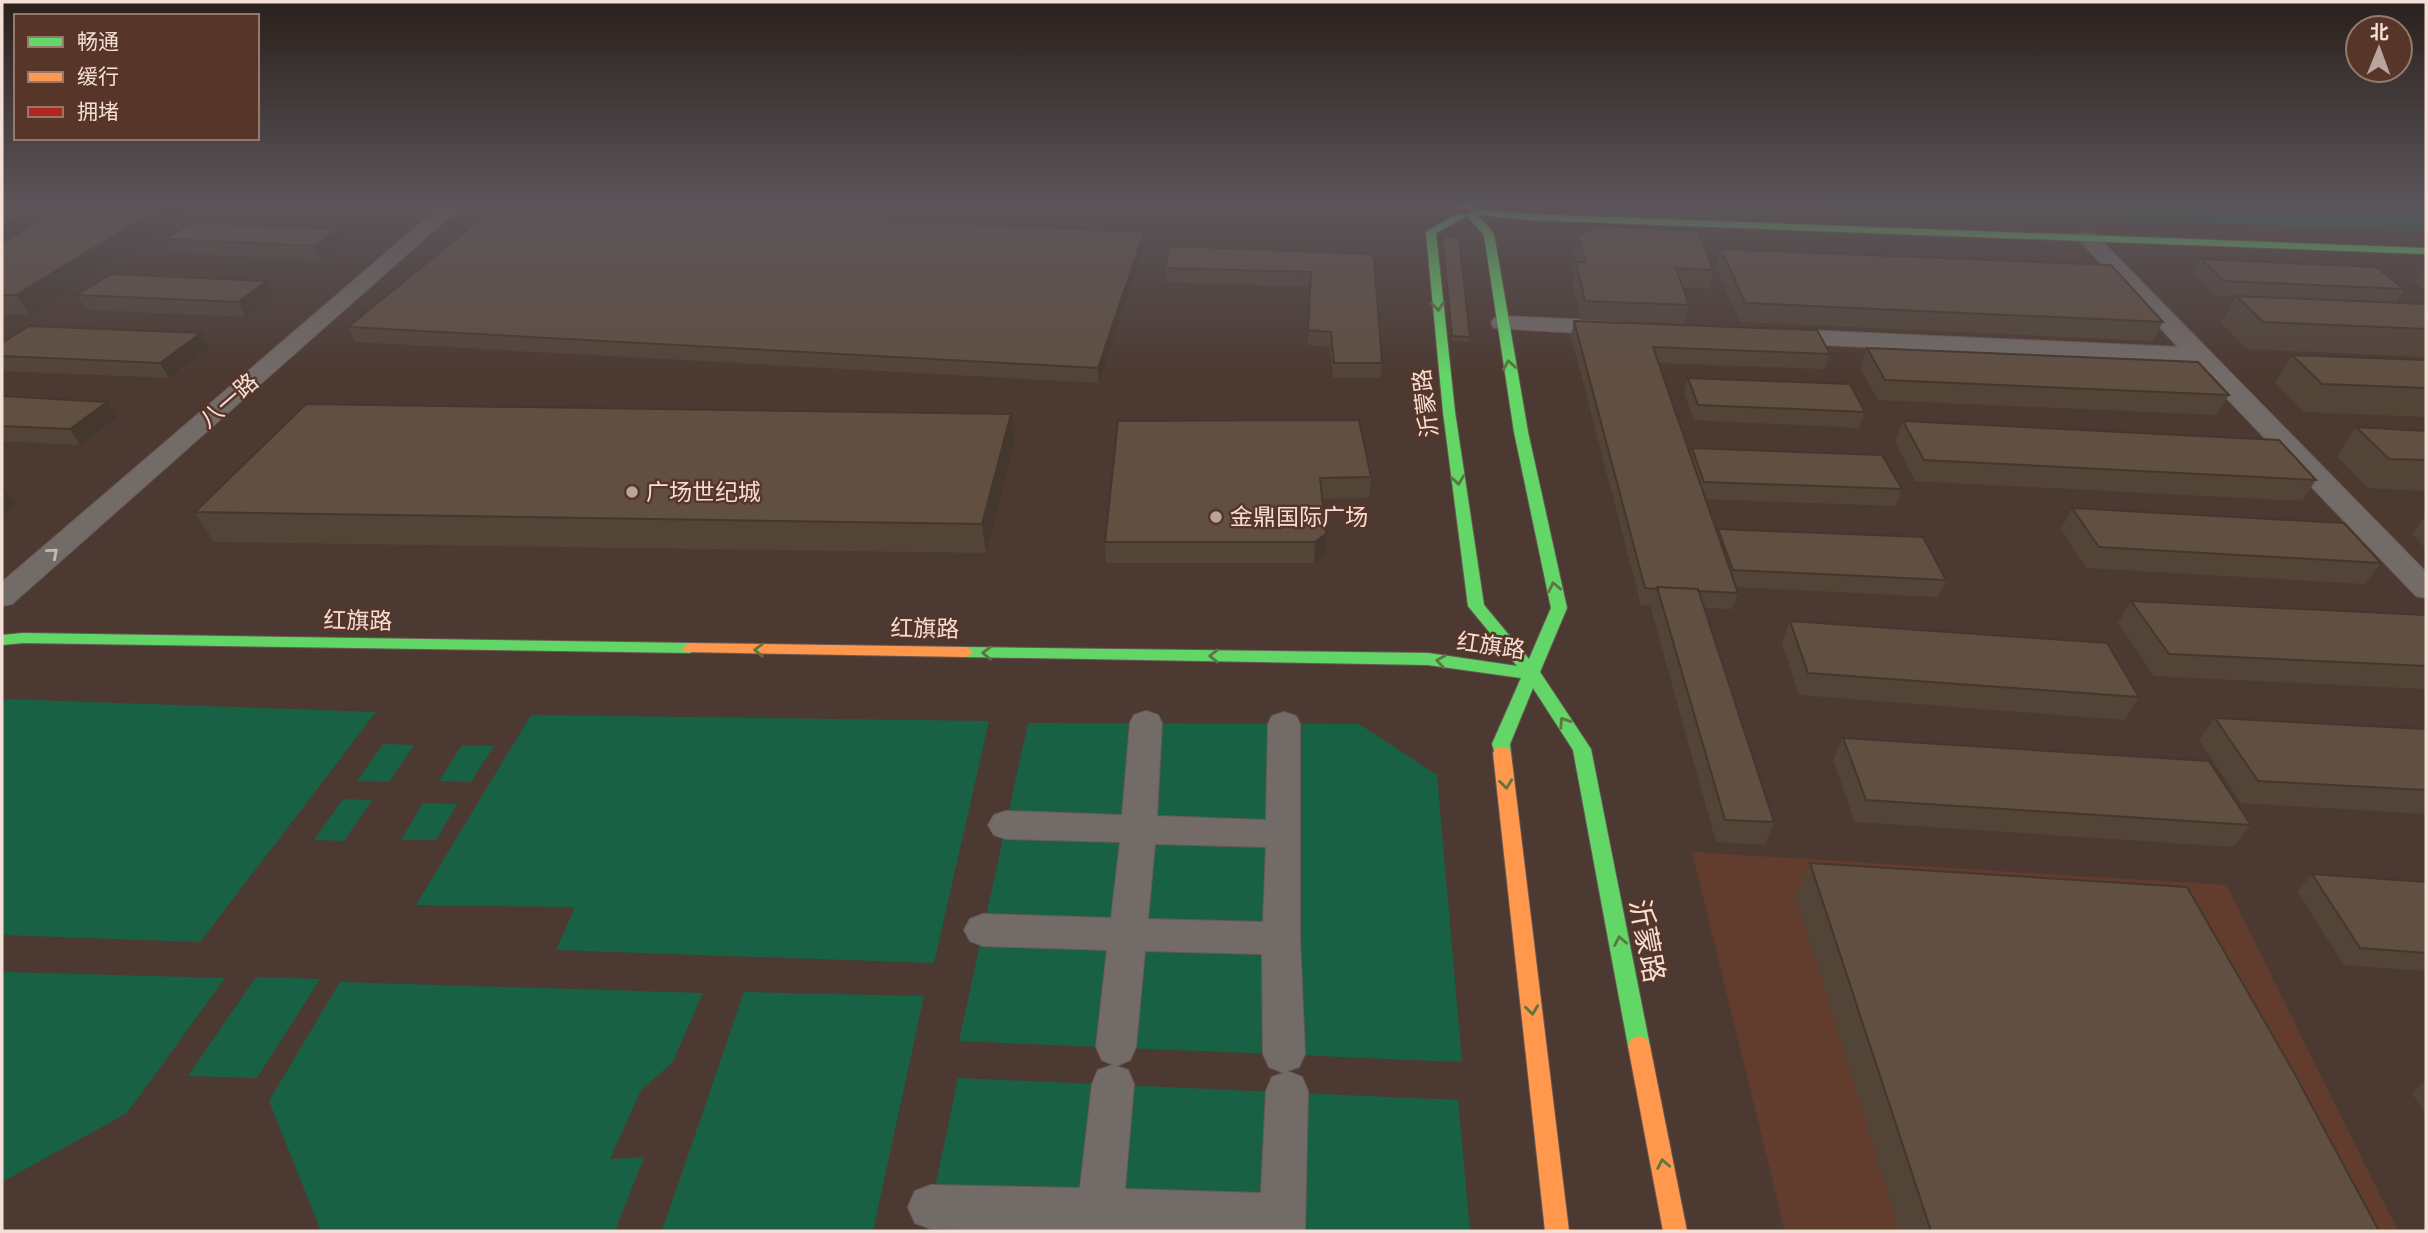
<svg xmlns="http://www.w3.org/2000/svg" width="2428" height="1233" font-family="'Roboto Serif','Noto Sans SC',serif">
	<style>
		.built { fill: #623d2e }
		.green { fill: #186144 }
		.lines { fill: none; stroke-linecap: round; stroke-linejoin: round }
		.street-casing { stroke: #695952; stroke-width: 2 }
		.fast-casing { stroke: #695952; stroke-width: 2 }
		.slow-casing { stroke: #695952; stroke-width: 2 }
		.jam-casing { stroke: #695952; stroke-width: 2 }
		.street { fill: #736b68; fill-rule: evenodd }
		.fast { fill: #63d668; fill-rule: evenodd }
		.slow { fill: #ff974d; fill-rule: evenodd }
		.jam { fill: #b3261e; fill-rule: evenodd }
		.wall { fill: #534438; fill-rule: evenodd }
		.shaded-wall { fill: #44372e }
		.building { fill: #614f41; stroke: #44372e; stroke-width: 2 }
		.oneway { stroke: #5c7542 }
		.oneway2 { stroke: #c7b6b0 }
		.poi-dot { fill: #b9a59d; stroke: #573528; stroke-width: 2.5 }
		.labels { text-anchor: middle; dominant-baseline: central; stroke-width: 5; stroke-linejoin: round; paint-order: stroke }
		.street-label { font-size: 23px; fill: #f4dfd6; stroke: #573528 }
		.poi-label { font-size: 23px; fill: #f4dfd6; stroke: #573528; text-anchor: start }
		.near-street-label { font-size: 28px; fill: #f4dfd6; stroke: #573528 }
	</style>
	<rect width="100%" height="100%" fill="#4c3a32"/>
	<path class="built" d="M 1692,852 L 2226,885 L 2398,1231 L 1785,1231 Z"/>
	<path class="green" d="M 1821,203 L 2426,203 L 2426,232 L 1838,208 Z
		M 2,699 L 3,699 L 376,712 L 200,942 L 2,935 Z
		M 531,715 L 989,721 L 934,963 L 556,950 L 575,907 L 416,905 Z
		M 1028,723 L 1359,724 L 1437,775 L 1462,1062 L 959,1041 Z
		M 383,744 L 414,745 L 389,782 L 357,781 Z
		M 462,745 L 494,746 L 471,782 L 439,781 Z
		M 343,799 L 372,800 L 344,841 L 314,840 Z
		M 423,803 L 457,804 L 436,840 L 401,840 Z
		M 2,972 L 225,978 L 127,1113 L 2,1182 Z
		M 256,977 L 320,979 L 257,1078 L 188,1076 Z
		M 340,982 L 703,993 L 672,1063 L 641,1090 L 610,1159 L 644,1157 L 615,1231 L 321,1231 L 269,1101 Z
		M 744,992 L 924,996 L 873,1231 L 662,1231 Z
		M 958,1078 L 1458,1100 L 1470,1231 L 926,1231 Z"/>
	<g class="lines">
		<defs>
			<path id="street" d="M 444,203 L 465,203 L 12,604 L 2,606 L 2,582 Z
				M 2088,232 L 2095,234 L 2426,572 L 2426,598 L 2416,596 L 2192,362 L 1782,343 L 1774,341 L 1771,336 L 1774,331 L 1782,329 L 2178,347 L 2081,242 L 2078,238 L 2081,234 Z
				M 1502,316 L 1614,321 L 1622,323 L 1625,328 L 1622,333 L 1614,335 L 1494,328 L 1491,323 L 1494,318 Z
				M 1146,711 L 1158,715 L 1162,723 L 1157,816 L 1266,820 L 1268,724 L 1272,716 L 1284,712 L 1296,716 L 1300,724 L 1300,939 L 1305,1054 L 1299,1067 L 1287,1071 L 1302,1077 L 1308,1091 L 1305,1231 L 998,1231 L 931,1229 L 915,1223 L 908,1207 L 915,1191 L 931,1185 L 1080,1188 L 1092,1084 L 1098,1070 L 1113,1065 L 1128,1070 L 1134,1084 L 1125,1189 L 1261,1193 L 1266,1091 L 1272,1077 L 1284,1073 L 1269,1067 L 1263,1054 L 1262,954 L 1145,951 L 1136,1047 L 1130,1060 L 1116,1066 L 1102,1060 L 1096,1047 L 1107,950 L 983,946 L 970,941 L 964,930 L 970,919 L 983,914 L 1111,918 L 1120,842 L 1006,839 L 994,835 L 988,825 L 994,815 L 1006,811 L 1122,815 L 1130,723 L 1134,715 ZM 1155,844 L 1266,847 L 1263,922 L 1148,919 Z"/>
			<path id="fast" d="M 1457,203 L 1477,203 L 1474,209 L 1528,214 L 2426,248 L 2426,254 L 1528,220 L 1478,215 L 1494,234 L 1528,432 L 1567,608 L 1540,672 L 1591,749 L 1650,1046 L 1647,1053 L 1639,1056 L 1631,1053 L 1628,1046 L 1573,750 L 1533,688 L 1510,744 L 1511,753 L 1508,758 L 1496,758 L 1492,744 L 1521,678 L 1428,665 L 966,657 L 958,652 L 966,647 L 1428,653 L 1517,666 L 1468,606 L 1443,412 L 1426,232 L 1463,210 ZM 1467,216 L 1484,235 L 1514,432 L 1551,608 L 1529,659 L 1484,605 L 1455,412 L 1436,233 Z
				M 23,633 L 690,643 L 698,648 L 690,653 L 23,643 L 2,645 L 2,635 Z"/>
			<path id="slow" d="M 690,643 L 966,647 L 974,652 L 966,657 L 684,652 L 682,648 Z
				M 1502,747 L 1508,748 L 1511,753 L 1569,1231 L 1545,1231 L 1493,753 L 1496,748 Z
				M 1639,1036 L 1647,1039 L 1650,1046 L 1687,1231 L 1663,1231 L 1628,1046 L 1631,1039 Z"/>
			<path id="jam" d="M 1212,203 L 1326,203 L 1468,208 L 1473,211 L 1468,214 L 1217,206 Z"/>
		</defs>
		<use href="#street" class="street-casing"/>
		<use href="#fast" class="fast-casing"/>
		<use href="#slow" class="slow-casing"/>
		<use href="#jam" class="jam-casing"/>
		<use href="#street" class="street"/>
		<use href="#fast" class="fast"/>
		<use href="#slow" class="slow"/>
		<use href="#jam" class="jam"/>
	</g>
	<path class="wall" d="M 2,203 L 181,203 L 187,216 L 29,314 L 2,314 ZM 32,211 L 56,213 L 39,222 Z
		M 227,203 L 401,203 L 391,211 Z
		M 338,229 L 345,243 L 321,260 L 173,253 L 165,239 Z
		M 1144,232 L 1144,246 L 1099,383 L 355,342 L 348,327 Z
		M 1442,236 L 1470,337 L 1469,342 L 1451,341 L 1441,241 Z
		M 1577,236 L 1713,270 L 1708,289 L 1683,287 L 1689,305 L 1684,324 L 1581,320 L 1572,281 L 1576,262 L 1574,254 Z
		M 1721,249 L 2163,322 L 2153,341 L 1739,322 L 1716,267 Z
		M 1370,254 L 1382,363 L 1380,378 L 1333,378 L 1330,347 L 1308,345 L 1310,287 L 1165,282 L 1165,268 Z
		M 2201,259 L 2404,289 L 2396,303 L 2426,304 L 2426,357 L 2247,349 L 2221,323 L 2236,296 L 2216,296 L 2193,273 Z
		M 2423,268 L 2426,268 L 2426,292 L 2414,282 Z
		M 267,281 L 274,295 L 246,317 L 86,310 L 77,295 Z
		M 1574,321 L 1830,354 L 1825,369 L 1658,363 L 1690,454 L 1692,448 L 1902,489 L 1895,506 L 1705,499 L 1717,532 L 1718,529 L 1946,580 L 1938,597 L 1736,587 L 1738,593 L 1732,609 L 1704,608 L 1774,822 L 1765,845 L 1716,842 L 1651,609 L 1652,605 L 1641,605 L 1571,336 Z
		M 201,333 L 209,348 L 169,378 L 2,371 L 2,343 Z
		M 1867,348 L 2229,395 L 2217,415 L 1878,400 L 1860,368 Z
		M 2292,355 L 2426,360 L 2426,417 L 2304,412 L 2275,383 Z
		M 1688,378 L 1865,412 L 1859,428 L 1694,420 L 1684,393 Z
		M 2,396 L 117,418 L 80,445 L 2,441 Z
		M 1118,421 L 1371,477 L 1369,498 L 1322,499 L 1326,534 L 1325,555 L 1314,563 L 1106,563 L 1105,542 Z
		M 1903,421 L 2316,480 L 2302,501 L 1915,481 L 1895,442 Z
		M 2356,427 L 2426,431 L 2426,491 L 2368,488 L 2337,456 Z
		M 1014,442 L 986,553 L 214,542 L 195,512 Z
		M 2072,508 L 2381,563 L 2365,584 L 2086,568 L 2061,529 Z
		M 2426,515 L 2426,549 L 2412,534 Z
		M 2131,601 L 2426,615 L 2426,689 L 2154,676 L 2118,623 Z
		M 1790,621 L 2139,697 L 2125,720 L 1799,695 L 1782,643 Z
		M 2215,718 L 2426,729 L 2426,814 L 2241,803 L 2199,740 Z
		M 1843,738 L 2251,825 L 2233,847 L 1855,822 L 1833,760 Z
		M 1810,863 L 2379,1231 L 1900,1231 L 1795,894 Z
		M 2312,874 L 2426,882 L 2426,971 L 2344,965 L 2297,891 Z
		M 2426,1081 L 2426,1115 L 2412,1093 Z"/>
	<path class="shaded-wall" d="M 57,203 L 80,203 L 62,213 Z
		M 168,203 L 181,203 L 187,216 L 29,314 L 16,295 Z
		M 387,203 L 401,203 L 391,211 Z
		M 31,209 L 42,227 L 2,249 L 2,225 Z
		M 338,229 L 345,243 L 321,260 L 314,246 Z
		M 1144,232 L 1144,246 L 1099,383 L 1098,368 Z
		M 267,281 L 274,295 L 246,317 L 238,302 Z
		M 201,333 L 209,348 L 169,378 L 160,363 Z
		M 107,402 L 117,418 L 80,445 L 70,429 Z
		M 1011,414 L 1014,442 L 986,553 L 982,524 Z
		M 2,486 L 16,504 L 2,516 Z
		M 1326,534 L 1325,555 L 1314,563 L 1315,542 Z"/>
	<path class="building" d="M 72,203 L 168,203 L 16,295 L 2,295 L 2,243 Z
		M 500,203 L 526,203 L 1144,232 L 1098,368 L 348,327 Z
		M 2,206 L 31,209 L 2,225 Z
		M 192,222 L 338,229 L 314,246 L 165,239 Z
		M 1598,226 L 1698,231 L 1713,270 L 1676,268 L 1689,305 L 1585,301 L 1576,262 L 1586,262 L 1577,236 Z
		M 1442,236 L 1459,237 L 1470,337 L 1452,336 Z
		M 1169,246 L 1370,254 L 1374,258 L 1382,363 L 1334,363 L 1331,332 L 1308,330 L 1311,272 L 1165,268 Z
		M 1721,249 L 2111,265 L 2163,322 L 1745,303 Z
		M 2201,259 L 2376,267 L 2404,289 L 2224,281 Z
		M 111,274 L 267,281 L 238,302 L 77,295 Z
		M 2236,296 L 2426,304 L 2426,329 L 2263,322 Z
		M 1574,321 L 1817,330 L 1830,354 L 1653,347 L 1738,593 L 1698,591 L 1698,589 L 1657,587 L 1657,589 L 1645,588 Z
		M 29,326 L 201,333 L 160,363 L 2,356 L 2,343 Z
		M 1867,348 L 2198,362 L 2229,395 L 1885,380 Z
		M 2292,355 L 2426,360 L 2426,388 L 2322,384 Z
		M 1688,378 L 1850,384 L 1865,412 L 1698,405 Z
		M 2,396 L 107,402 L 70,429 L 2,426 Z
		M 306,404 L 1011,414 L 982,524 L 195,512 Z
		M 1359,420 L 1371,477 L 1320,478 L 1326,534 L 1315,542 L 1105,542 L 1118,421 Z
		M 1903,421 L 2279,440 L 2316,480 L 1924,460 Z
		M 2356,427 L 2426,431 L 2426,460 L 2389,459 Z
		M 1692,448 L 1882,455 L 1902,489 L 1704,482 Z
		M 2072,508 L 2344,523 L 2381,563 L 2099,547 Z
		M 1718,529 L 1923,537 L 1946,580 L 1733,570 Z
		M 1657,587 L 1698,589 L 1774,822 L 1725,820 Z
		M 2131,601 L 2426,615 L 2426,666 L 2169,654 Z
		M 1790,621 L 2107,643 L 2139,697 L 1808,673 Z
		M 2215,718 L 2426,729 L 2426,790 L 2258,781 Z
		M 1843,738 L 2209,761 L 2251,825 L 1866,800 Z
		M 1810,863 L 2187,887 L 2292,1069 L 2379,1231 L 1931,1231 Z
		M 2312,874 L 2426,882 L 2426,953 L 2360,948 Z"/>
	<defs><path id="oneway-chevron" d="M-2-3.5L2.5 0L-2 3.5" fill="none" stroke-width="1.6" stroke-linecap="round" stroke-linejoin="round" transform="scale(1.75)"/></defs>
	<g class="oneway">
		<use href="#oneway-chevron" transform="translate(1438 306) rotate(84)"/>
		<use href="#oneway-chevron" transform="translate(1509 365) rotate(-100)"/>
		<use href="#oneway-chevron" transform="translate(1458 480) rotate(82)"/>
		<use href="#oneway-chevron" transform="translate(1554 587) rotate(-102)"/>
		<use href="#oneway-chevron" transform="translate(759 650) rotate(-179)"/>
		<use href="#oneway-chevron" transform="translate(987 653) rotate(-179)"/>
		<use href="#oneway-chevron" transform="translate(1214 656) rotate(-179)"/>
		<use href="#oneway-chevron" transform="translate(1441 661) rotate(-172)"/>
		<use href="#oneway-chevron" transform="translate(1564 722) rotate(-123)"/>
		<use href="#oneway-chevron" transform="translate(1506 784) rotate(83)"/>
		<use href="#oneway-chevron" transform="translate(1620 941) rotate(-101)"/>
		<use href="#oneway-chevron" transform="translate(1532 1010) rotate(83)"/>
		<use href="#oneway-chevron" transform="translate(1663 1164) rotate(-101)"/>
	</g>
	<use class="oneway2" href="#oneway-chevron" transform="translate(53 553) rotate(-41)"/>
	<linearGradient id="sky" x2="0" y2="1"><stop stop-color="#2a201c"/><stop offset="0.54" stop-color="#5b555a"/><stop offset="1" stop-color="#5b555a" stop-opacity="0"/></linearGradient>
	<rect width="2428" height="376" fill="url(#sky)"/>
	<g class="poi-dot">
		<circle cx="632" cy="492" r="7"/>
		<circle cx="1216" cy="517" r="7"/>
	</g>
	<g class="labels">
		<g class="street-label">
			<text transform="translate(229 401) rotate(-41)">八一路</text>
			<text transform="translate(1426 403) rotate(-97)">沂蒙路</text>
			<text transform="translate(358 621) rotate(1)">红旗路</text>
			<text transform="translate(925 629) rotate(1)">红旗路</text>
			<text transform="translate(1491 646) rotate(8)">红旗路</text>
		</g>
		<g class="poi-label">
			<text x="646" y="492">广场世纪城</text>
			<text x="1230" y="517">金鼎国际广场</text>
		</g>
		<g class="near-street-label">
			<text transform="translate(1647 941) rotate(79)">沂蒙路</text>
		</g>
	</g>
	<rect width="2428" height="1233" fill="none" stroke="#f4dfd6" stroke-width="7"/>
	<rect x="14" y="14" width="245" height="126" fill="#573528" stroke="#96796e" stroke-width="2"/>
	<rect x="28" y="37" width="35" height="10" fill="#63d668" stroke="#96796e" stroke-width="2"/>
	<text x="77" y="49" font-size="21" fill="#f4dfd6">畅通</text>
	<rect x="28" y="72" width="35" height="10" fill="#ff974d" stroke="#96796e" stroke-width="2"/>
	<text x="77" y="84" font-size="21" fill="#f4dfd6">缓行</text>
	<rect x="28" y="107" width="35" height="10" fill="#b3261e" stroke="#96796e" stroke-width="2"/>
	<text x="77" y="119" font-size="21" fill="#f4dfd6">拥堵</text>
	<g transform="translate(2379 49) rotate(1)"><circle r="33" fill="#573528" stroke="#96796e" stroke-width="2"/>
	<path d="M0-5L12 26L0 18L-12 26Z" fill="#b9a59d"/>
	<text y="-10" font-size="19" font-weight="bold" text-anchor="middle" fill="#f4dfd6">北</text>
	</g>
</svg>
